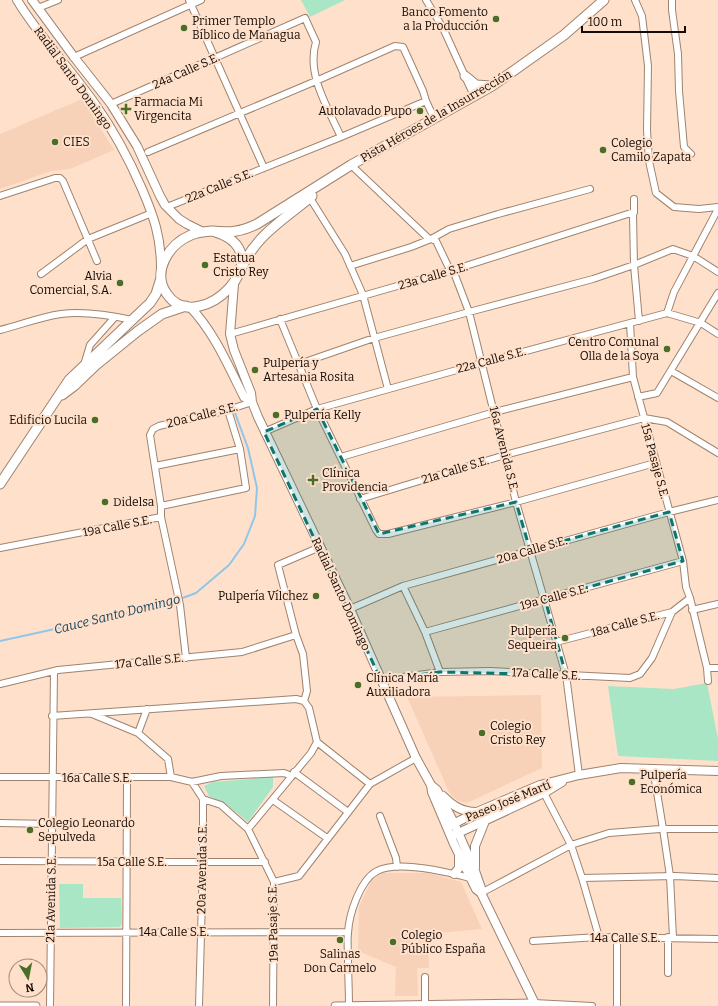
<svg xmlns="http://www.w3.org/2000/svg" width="718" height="1006" font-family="Bitter,serif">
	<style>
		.built { fill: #f7d2b8 }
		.green { fill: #a9e6c5 }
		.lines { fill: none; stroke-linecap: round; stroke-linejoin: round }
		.stream { stroke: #8ec7eb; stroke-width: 2 }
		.minor-casing { stroke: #9f836f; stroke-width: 8 }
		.tertiary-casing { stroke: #9f836f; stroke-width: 9 }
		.secondary-casing { stroke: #9f836f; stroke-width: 10 }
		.primary-casing { stroke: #9f836f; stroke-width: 11 }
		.minor { stroke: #fff; stroke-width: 6 }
		.tertiary { stroke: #fff; stroke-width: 7 }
		.secondary { stroke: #fff; stroke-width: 8 }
		.primary { stroke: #fff; stroke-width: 9 }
		.marked { fill: #0f766e; fill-opacity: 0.2; stroke: #0f766e; stroke-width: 3; stroke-dasharray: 8 5; stroke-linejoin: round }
		.poi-dot { fill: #4b6e27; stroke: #ffe0ca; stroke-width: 1.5 }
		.labels { text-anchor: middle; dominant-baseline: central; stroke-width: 4; stroke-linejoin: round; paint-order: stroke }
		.poi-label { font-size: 12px; fill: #150b05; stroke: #ffe0ca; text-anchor: start }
		.street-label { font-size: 12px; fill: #150b05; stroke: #ffe0ca }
		.water-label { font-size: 13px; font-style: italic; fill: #18455e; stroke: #ffe0ca }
	</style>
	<rect width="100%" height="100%" fill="#ffe0ca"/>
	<path class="built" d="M 82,99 L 114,150 L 70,169 L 51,171 L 0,189 L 0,134 Z
		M 541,695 L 542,768 L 467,803 L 459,801 L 453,797 L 449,792 L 407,697 Z
		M 381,873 L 428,873 L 461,882 L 482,929 L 428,934 L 429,968 L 417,968 L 418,996 L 395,996 L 396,967 L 358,951 L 359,907 L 370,883 Z"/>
	<path class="green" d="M 301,0 L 345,0 L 310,17 Z
		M 707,683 L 718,739 L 718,761 L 618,756 L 608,686 L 674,689 Z
		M 273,777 L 273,787 L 248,822 L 226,804 L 209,796 L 204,786 L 213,782 Z
		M 59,884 L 83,884 L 83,898 L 121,898 L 122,923 L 120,927 L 60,928 Z"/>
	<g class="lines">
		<path class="stream" d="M 0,641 L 128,613 L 177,600 L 196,593 L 229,565 L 244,544 L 255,516 L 257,488 L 248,448 L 235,413"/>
		<defs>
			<path id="minor" d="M 189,0 L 264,168
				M 426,0 L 443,28 L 474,96
				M 635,0 L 642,16 L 648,66 L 647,130 L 649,161 L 656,193 L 674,207 L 699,209 L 718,207
				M 672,0 L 672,10 L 678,54 L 679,91 L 684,147 L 691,154
				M 38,8 L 58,0
				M 74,57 L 201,0
				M 111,104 L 305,18 L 316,42 C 306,74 328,108 341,137
				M 148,152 L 316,81 L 395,46 L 403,47 L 423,91 L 426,101 L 434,118
				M 351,165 L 428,238 L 436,241 L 448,266 L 453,270 L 469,312 L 516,502 L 566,675 L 579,775
				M 0,196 L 55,178 L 60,178 L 63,181 L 97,261
				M 310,198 L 345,254 L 363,295 L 388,389
				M 634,199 L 634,212 L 633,215 L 634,265 L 639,321
				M 167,207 L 341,137 L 426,101
				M 350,266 L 411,247 L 431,239 L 449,229 L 498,214 L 590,189
				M 41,274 L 88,239 L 152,213
				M 667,313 L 674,292 L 718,209
				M 280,319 L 317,409 L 376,530 L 379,534 L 388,534 L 516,502 L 655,463
				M 630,323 L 633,377 L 683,561 L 686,587 L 690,598 L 707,668 L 708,681
				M 0,330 C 20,325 40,317 61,314 C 85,311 109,315 132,320
				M 230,334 L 453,270 L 634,212
				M 299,364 L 374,338 L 469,312 L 593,279 L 634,265 L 673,249 L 693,256 L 718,272
				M 84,365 L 90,345 L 115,317
				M 671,371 L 718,398
				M 638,397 L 657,393 L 718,293
				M 264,432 L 317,409 L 482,363 L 667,313 L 701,323 L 718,334
				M 341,457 L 495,412 L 633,377
				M 155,466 L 240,449
				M 360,499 L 505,455 L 644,418 L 667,422 L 718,453
				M 161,506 L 246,488 L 240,449 L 228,410
				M 161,517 L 180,605 L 186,658
				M 0,548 L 161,517 L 161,506 L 150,435 L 153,429 L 159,426 L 228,410 L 252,402
				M 403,586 L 425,632 L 440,672
				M 350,609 L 403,586 L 669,512 L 718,500
				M 692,610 L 718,604
				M 425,632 L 683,561
				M 556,642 L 672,612 L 690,598
				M 707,668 L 718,668
				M 381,680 L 440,672 L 490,671 L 630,678 L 640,674 L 652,658 L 672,612
				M 0,684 L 58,670 L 242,652 L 296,635
				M 304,701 L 307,691 L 303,654 L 296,635 L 278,565 L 320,547
				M 92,714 L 138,733 L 168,759 L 171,777
				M 52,716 L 296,699 L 304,701 L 309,708 L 317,742 L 311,753 L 248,829
				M 138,733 L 147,709
				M 317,742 L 370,784
				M 653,768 L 663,829 L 670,876 L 673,938
				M 294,772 L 348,812
				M 0,777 L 171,777 L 192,782 L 221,776 L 284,773 L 292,776
				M 192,782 L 203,799 L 203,863 L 199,1006
				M 544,793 L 571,845 L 582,878 L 599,937
				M 203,799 L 221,805 L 248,829 L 274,882 L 273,1006
				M 273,800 L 327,838
				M 380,816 L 396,858 L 397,867
				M 0,823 L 52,824
				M 0,861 L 265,862
				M 582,878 L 675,876 L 718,878
				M 274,882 L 299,876 L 370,784 L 416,758
				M 481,893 L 571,845 L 609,833 L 660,829 L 718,829
				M 0,933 L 348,932
				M 668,937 L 668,973
				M 617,938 L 617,1006
				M 533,941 L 599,937 L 718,939
				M 425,977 L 425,1006
				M 534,1003 L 592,1006
				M 50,1006 L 54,671
				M 126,1006 L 127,778
				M 349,1006 C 349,990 348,973 348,957 C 348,949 347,941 348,933 C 349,914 360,880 377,871 C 399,860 447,872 470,878"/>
			<path id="tertiary" d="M 0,1006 L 36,1006
				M 335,1006 L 534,1003"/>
			<path id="secondary" d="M 17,0 C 39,37 71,69 95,104 C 114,131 129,159 142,189 C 154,217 161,237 161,268
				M 32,0 L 74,57 L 111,104 L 137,146 L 160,196 L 165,205 L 179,219 L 187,224 L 203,232
				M 234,284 L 230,334 L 234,350 L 251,393 L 252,402 L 258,417 L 350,609 L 416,758 L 431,785 L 432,792 L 454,844 L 476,889 L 481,893
				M 190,307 C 214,332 228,365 244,397 L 252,402
				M 431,785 L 437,790 L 454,823 L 475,871 L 481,888 L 481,893 L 536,1006
				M 443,796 C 453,806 462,812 476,812
				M 447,827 L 477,812 L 540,785 L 579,775 L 621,768 L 718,771
				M 454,835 L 544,793 L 562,782
				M 475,867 L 475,846 L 485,821
				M 454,874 L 459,868 L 459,857"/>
			<path id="primary" d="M 465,76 L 476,85 L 491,86
				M 212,231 C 230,233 240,232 257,224 L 351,165 L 492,86 L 564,35 L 604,0
				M 212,231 C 288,252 198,340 167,294 C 151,272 169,244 191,235 C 198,232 204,232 212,231 Z
				M 242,267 C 256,235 287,217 312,196
				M 62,395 L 74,386 L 96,365 L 138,331 L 162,314 L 186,306
				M 0,484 L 69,380 L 150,303 L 156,294 L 161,278"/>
		</defs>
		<use href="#minor" class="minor-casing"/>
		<use href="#tertiary" class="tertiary-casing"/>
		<use href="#secondary" class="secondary-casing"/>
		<use href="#primary" class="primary-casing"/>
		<use href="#minor" class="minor"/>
		<use href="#tertiary" class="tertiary"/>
		<use href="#secondary" class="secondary"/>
		<use href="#primary" class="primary"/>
	</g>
	<path class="marked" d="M 317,409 L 379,534 L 516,502 L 530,550 L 669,512 L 683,561 L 545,599 L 566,675 L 440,672 L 381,680 L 264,432 Z"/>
	<g class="poi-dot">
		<circle cx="496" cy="19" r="4"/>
		<circle cx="184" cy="28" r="4"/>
		<path d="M124 103h4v4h4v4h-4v4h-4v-4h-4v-4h4z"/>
		<circle cx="420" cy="111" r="4"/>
		<circle cx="55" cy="142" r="4"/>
		<circle cx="603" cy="150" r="4"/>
		<circle cx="205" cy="265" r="4"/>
		<circle cx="120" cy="283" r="4"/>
		<circle cx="667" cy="349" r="4"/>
		<circle cx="255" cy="370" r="4"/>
		<circle cx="276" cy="415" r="4"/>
		<circle cx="95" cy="420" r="4"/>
		<path d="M311 474h4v4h4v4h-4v4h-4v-4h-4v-4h4z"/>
		<circle cx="105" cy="502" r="4"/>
		<circle cx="316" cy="596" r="4"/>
		<circle cx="565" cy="638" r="4"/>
		<circle cx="358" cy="685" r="4"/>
		<circle cx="482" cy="733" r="4"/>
		<circle cx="632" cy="782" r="4"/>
		<circle cx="30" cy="830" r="4"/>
		<circle cx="340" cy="940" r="4"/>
		<circle cx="393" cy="942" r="4"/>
	</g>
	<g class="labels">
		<g class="poi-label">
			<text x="488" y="12" text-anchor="end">Banco Fomento<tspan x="488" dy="14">a la Producción</tspan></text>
			<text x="192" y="21">Primer Templo<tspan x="192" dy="14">Bíblico de Managua</tspan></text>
			<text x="134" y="102">Farmacia Mi<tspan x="134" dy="14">Virgencita</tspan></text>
			<text x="412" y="111" text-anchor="end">Autolavado Pupo</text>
			<text x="63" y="142">CIES</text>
			<text x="611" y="143">Colegio<tspan x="611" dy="14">Camilo Zapata</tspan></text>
			<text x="213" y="258">Estatua<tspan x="213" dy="14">Cristo Rey</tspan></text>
			<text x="112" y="276" text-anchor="end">Alvia<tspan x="112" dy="14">Comercial, S.A.</tspan></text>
			<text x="659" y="342" text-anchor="end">Centro Comunal<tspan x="659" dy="14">Olla de la Soya</tspan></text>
			<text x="263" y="363">Pulpería y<tspan x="263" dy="14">Artesania Rosita</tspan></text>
			<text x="284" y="415">Pulpería Kelly</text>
			<text x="87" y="420" text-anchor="end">Edificio Lucila</text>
			<text x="322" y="473">Clínica<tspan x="322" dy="14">Providencia</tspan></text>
			<text x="113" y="502">Didelsa</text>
			<text x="308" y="596" text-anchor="end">Pulpería Vílchez</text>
			<text x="557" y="631" text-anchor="end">Pulpería<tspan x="557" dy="14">Sequeira</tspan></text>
			<text x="366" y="678">Clínica María<tspan x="366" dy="14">Auxiliadora</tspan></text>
			<text x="490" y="726">Colegio<tspan x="490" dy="14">Cristo Rey</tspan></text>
			<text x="640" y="775">Pulpería<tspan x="640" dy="14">Económica</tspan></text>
			<text x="38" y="823">Colegio Leonardo<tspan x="38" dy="14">Sepulveda</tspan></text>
			<text x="401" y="935">Colegio<tspan x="401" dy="14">Público España</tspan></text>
			<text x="340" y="954" text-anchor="middle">Salinas<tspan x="340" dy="14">Don Carmelo</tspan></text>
		</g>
		<g class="street-label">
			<text transform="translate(186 71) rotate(-24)">24a Calle S.E.</text>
			<text transform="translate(73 78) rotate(54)">Radial Santo Domingo</text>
			<text transform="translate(436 116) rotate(-30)">Pista Héroes de la Insurrección</text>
			<text transform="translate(219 186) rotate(-22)">22a Calle S.E.</text>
			<text transform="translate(433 276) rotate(-16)">23a Calle S.E.</text>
			<text transform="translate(491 360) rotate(-15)">22a Calle S.E.</text>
			<text transform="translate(202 415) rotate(-14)">20a Calle S.E.</text>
			<text transform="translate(504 449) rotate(76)">16a Avenida S.E.</text>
			<text transform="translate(655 461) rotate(75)">15a Pasaje S.E.</text>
			<text transform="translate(455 470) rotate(-17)">21a Calle S.E.</text>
			<text transform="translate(117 526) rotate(-11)">19a Calle S.E.</text>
			<text transform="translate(532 550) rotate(-16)">20a Calle S.E.</text>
			<text transform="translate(341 594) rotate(65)">Radial Santo Domingo</text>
			<text transform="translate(554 597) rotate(-15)">19a Calle S.E.</text>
			<text transform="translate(625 624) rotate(-15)">18a Calle S.E.</text>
			<text transform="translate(149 661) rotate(-6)">17a Calle S.E.</text>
			<text transform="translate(546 674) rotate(3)">17a Calle S.E.</text>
			<text x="97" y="778">16a Calle S.E.</text>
			<text transform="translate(508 801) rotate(-22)">Paseo José Martí</text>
			<text x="132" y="862">15a Calle S.E.</text>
			<text transform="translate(202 869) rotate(-89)">20a Avenida S.E.</text>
			<text transform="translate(51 899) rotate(-89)">21a Avenida S.E.</text>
			<text transform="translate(273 923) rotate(-91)">19a Pasaje S.E.</text>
			<text x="174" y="932">14a Calle S.E.</text>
			<text x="625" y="938">14a Calle S.E.</text>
		</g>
		<g class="water-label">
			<text transform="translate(117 614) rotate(-14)">Cauce Santo Domingo</text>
		</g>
	</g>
	<g transform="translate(28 978) rotate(170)"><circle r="19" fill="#ffe0ca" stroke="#a18b7b"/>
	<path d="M0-3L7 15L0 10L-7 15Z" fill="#4b6e27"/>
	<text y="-6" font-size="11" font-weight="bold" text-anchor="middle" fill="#150b05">N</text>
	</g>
	<path d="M582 26v6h103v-6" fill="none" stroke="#150b05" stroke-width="2"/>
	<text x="588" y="26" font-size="12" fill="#150b05" stroke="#ffe0ca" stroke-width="3" paint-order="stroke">100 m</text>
</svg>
